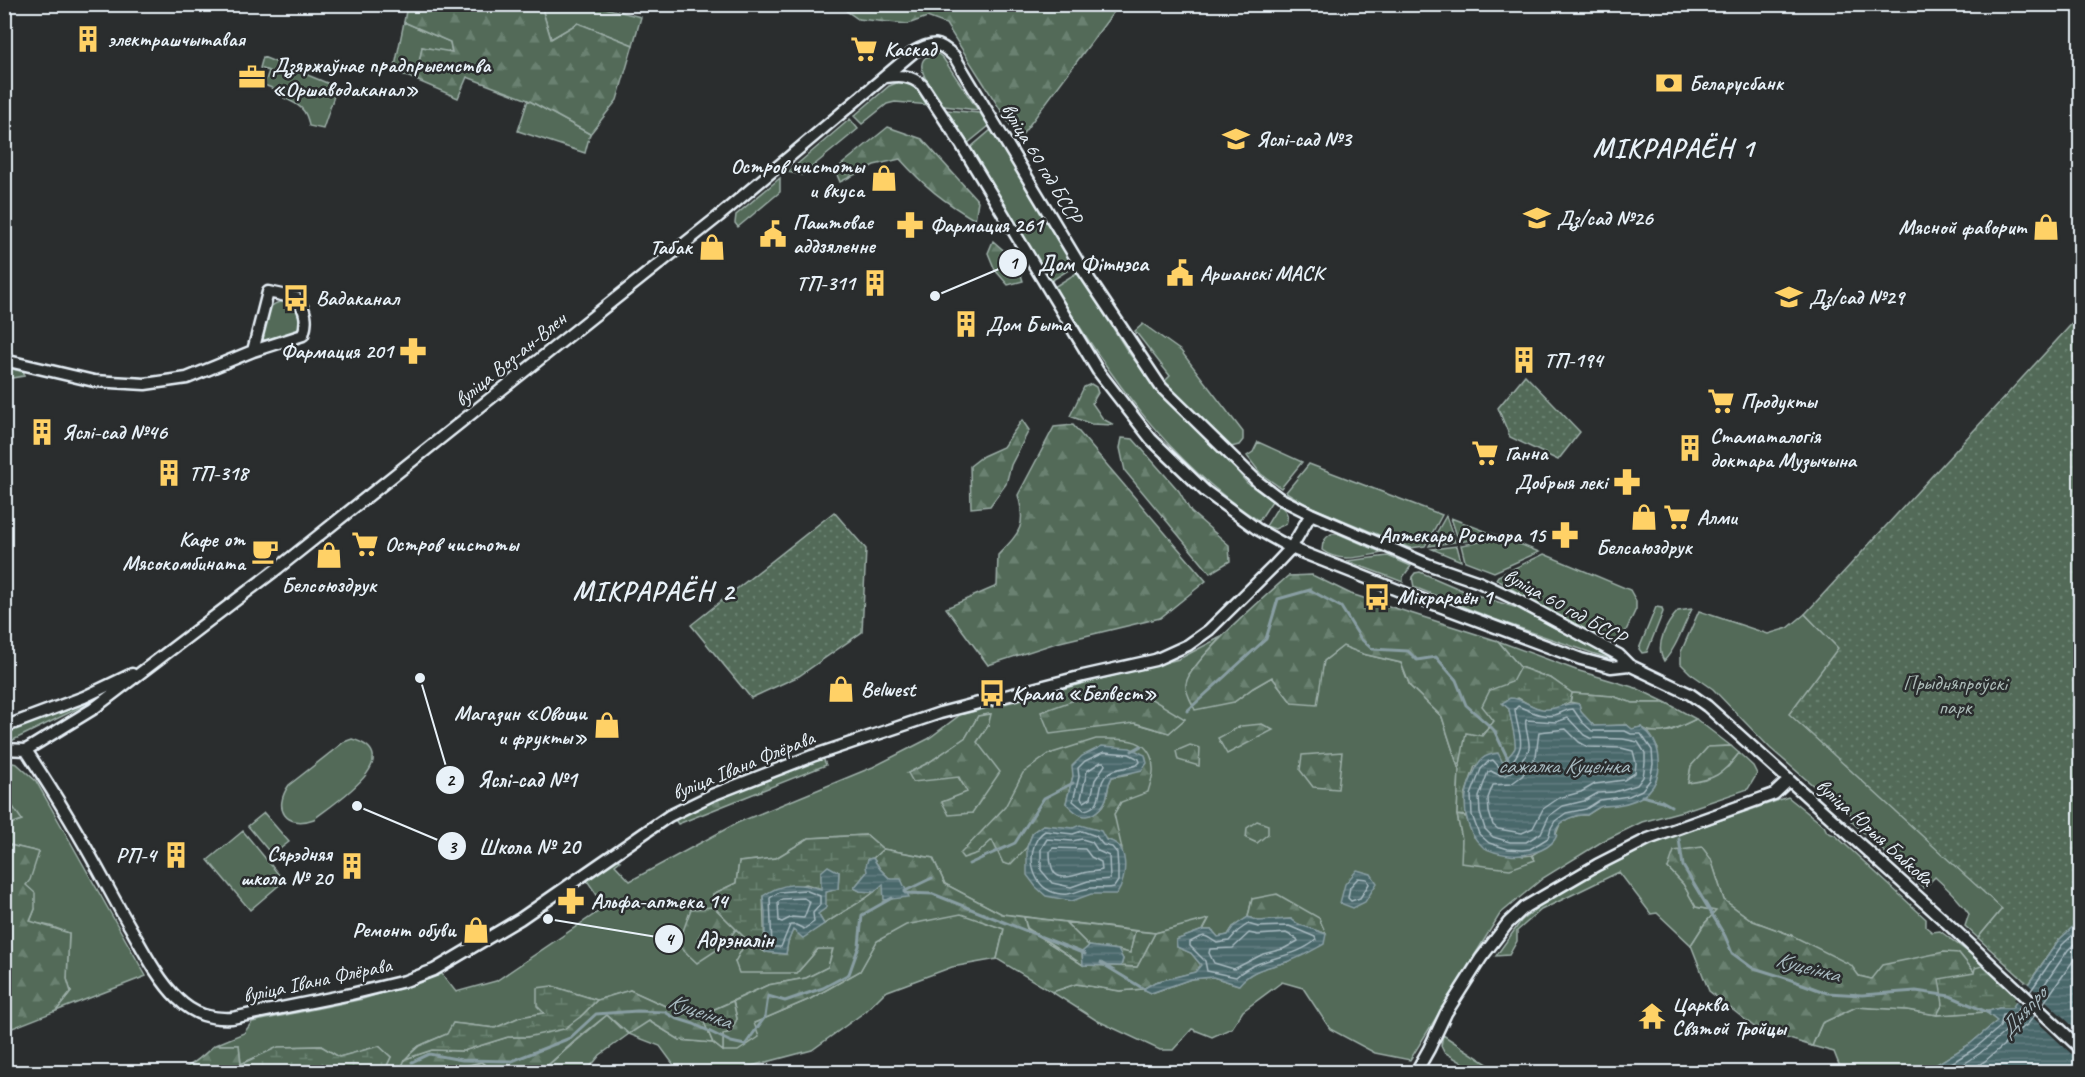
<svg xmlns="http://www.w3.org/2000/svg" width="2085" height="1077" font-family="Caveat,sans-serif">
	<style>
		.green { fill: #526b58; stroke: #9daea8; stroke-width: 1.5; fill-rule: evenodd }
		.forest { fill: url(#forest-firs); stroke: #9daea8; stroke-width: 1.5; fill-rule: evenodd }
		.wetland { fill: url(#wetland-marsh); stroke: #9daea8; stroke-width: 1.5 }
		.park { fill: url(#park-dots); stroke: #9daea8; stroke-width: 1.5 }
		.water { fill: url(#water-rules); stroke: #899ea3; stroke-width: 1.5 }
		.pier { fill: #2a2d2e }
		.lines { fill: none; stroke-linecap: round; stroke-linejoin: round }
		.shore { stroke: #a8bac0; stroke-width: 1.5 }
		.stream { stroke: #899ea3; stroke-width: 3 }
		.secondary-casing { stroke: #e8f1f8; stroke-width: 15 }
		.secondary { stroke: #2a2d2e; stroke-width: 10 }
		.labels { text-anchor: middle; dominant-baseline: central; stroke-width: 5; stroke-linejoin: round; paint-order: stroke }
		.poi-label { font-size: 21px; font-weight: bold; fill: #e8f1f8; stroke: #2a2d2e; text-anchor: start }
		.street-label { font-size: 21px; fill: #e8f1f8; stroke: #2a2d2e }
		.park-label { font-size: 21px; fill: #acbbb8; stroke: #2a2d2e }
		.water-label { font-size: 22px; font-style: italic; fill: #a8bac0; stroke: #2a2d2e }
		.district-label { font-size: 27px; font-weight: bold; letter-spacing: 1.5px; fill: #e8f1f8; stroke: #2a2d2e }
		.leader { fill: none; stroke: #e8f1f8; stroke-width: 2 }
		.callout-dot { fill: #e8f1f8; stroke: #2a2d2e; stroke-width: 2 }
		.mark-label { font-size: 18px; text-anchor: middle; font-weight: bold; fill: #111 }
		.callout-label { font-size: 22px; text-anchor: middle; font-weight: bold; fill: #e8f1f8; stroke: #2a2d2e; stroke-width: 5; stroke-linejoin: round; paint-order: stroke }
	</style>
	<defs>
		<pattern id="forest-firs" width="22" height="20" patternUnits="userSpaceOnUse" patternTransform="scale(1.5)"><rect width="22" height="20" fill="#526b58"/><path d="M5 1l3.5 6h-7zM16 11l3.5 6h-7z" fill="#6b8171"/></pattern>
		<pattern id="wetland-marsh" width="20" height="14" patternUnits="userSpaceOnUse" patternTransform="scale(1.5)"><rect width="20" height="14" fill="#526b58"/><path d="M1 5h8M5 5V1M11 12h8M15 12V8" fill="none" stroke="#6b8171"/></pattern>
		<pattern id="park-dots" width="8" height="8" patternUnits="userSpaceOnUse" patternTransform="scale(1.5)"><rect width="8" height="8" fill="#526b58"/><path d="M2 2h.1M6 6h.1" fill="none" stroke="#6b8171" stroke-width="1.8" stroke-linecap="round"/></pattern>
		<pattern id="water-rules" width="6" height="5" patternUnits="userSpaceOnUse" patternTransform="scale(1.5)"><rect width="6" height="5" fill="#49676b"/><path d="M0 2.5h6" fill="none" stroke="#637d81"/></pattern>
	</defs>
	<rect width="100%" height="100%" fill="#2a2d2e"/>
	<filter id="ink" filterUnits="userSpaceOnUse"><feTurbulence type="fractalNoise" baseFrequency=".0167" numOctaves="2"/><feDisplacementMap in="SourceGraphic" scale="12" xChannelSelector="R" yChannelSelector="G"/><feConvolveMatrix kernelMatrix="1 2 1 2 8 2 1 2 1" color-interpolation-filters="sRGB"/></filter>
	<g filter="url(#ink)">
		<path class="green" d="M 541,5 L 593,5 L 641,17 L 633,45 L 578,23 L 551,39 Z
			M 404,22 L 450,42 L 452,53 L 422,47 L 416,80 L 394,71 Z
			M 938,54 L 943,58 L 978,110 L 944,106 C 934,92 903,56 938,54 Z
			M 263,57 L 337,87 L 323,129 L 309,126 C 307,109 298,104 284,98 L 285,93 L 264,85 L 269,71 L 260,68 Z
			M 904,80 L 919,87 L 930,105 L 895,102 L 887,104 L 862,124 L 854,116 L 889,86 Z
			M 528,100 L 590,134 L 585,153 L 518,131 Z
			M 946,110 L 980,113 L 989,126 L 967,144 Z
			M 850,119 L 858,129 L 802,175 L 788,172 Z
			M 991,130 L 1075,266 L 1051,281 L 970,148 Z
			M 780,178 L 780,192 L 738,227 L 735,223 L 736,215 Z
			M 1078,272 L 1128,352 L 1162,395 L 1223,454 L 1247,483 L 1272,501 L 1259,521 C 1167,461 1112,378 1054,287 Z
			M 285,301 C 295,305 308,320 297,332 C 291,338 273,340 264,340 L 261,336 C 265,319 264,303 285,301 Z
			M 1143,324 L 1181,351 L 1243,432 L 1243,440 L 1239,445 L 1231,447 L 1200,419 L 1165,381 L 1170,376 L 1135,331 Z
			M 5,367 L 24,372 L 24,376 L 5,379 Z
			M 1258,442 L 1302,462 L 1281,488 L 1261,474 L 1247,456 L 1253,452 Z
			M 1309,464 L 1442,515 L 1425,546 L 1410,548 L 1307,505 L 1286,492 Z
			M 1279,505 C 1287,511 1289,515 1286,524 L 1275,529 L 1266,526 Z
			M 1446,516 L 1455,542 L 1429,546 Z
			M 1451,518 L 1498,536 L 1459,542 Z
			M 1331,534 L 1339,534 L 1383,553 C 1363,556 1340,564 1322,550 C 1322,542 1325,538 1331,534 Z
			M 1505,538 L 1539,552 L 1494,572 L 1465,561 L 1461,545 Z
			M 1457,546 L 1461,561 L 1432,549 Z
			M 1544,554 L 1630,590 L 1636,601 L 1636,609 L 1623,637 L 1616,641 L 1611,642 L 1602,640 L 1528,599 L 1496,579 L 1498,576 Z
			M 1388,556 L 1411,566 L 1403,577 L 1403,582 L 1347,561 Z
			M 1420,572 L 1464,591 L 1517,608 L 1616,660 L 1595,654 L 1494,619 L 1414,587 L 1412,577 L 1415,573 Z
			M 1656,607 L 1662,608 L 1663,612 L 1647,652 L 1642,653 L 1639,649 Z
			M 1692,609 C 1683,626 1677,647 1664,661 C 1654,645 1667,623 1678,611 Z
			M 1699,611 L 1768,634 L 1788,628 L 1805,614 L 1838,648 L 2002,909 L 1978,938 L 1965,926 L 1969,914 C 1960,900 1948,889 1935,877 L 1924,888 L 1851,821 L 1852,816 L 1845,809 L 1838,807 L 1770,748 L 1713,689 L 1690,673 L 1681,664 L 1681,652 Z
			M 1221,637 L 1189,674 L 1234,702 L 1253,688 L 1272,677 L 1292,703 L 1324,661 L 1343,646 L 1363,654 L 1401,663 L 1410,686 L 1442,717 L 1459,770 L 1457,815 L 1462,839 L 1462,863 L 1534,860 L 1532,855 L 1553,842 L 1560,824 L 1569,818 L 1580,815 L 1587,815 L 1601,806 L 1616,805 L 1658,749 L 1648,732 L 1670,731 L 1696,719 L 1731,746 L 1708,747 L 1691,766 L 1688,783 L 1728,767 L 1739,753 L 1753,766 L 1757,774 L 1748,789 L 1686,810 L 1642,822 L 1603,841 L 1543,878 L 1500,914 L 1410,1060 L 1375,1053 L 1330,1029 L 1303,988 L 1282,982 L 1243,1011 L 1232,1028 L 1212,1037 L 1192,1029 L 1173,1050 L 1160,1050 L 1096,1020 L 1052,992 L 1076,984 L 1120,991 L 1143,989 L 1152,993 L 1191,979 L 1213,977 L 1238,985 C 1251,970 1269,966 1287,962 L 1252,899 L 1248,917 L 1233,927 L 1228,935 L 1218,937 L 1212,930 L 1203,930 L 1208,920 L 1155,933 L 1002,914 L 945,884 L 933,858 L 883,849 L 867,835 L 809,838 L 776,858 L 739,862 L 736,883 L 713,894 L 714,907 L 691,909 L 723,946 L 736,929 L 747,940 L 735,962 L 797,973 L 818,949 L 833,948 L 828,967 L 806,978 L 768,985 L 701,1015 L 663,1005 L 630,990 L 597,1000 L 552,986 L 545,1013 L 520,1017 L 495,1028 L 453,1023 L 447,1034 C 423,1044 409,1046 400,1072 L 384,1072 L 391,1057 L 379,1046 L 339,1057 L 321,1046 L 279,1047 L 241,1064 L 239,1045 L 215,1045 L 244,1033 L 252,1022 L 363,999 L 442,974 L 456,992 L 496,981 L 605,907 L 586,879 L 614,859 L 620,861 L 615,865 L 630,881 L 737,823 L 873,767 L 928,739 L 960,715 L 1179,659 ZM 990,714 L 988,726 L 977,742 L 972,813 L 942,803 L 968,792 L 958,777 L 908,773 L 928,763 L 966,737 L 978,716 ZM 1184,719 L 1169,733 L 1135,723 Z
			M 1498,641 L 1576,670 L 1636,688 L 1667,703 L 1633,703 L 1612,696 L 1572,693 L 1552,679 L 1520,667 Z
			M 82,702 L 85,705 L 5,744 L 5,731 L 34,722 Z
			M 352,739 C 410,756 333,804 314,819 C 286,829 272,809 289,785 L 344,742 Z
			M 4,761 L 17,764 L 36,781 L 146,976 L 56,1011 L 71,992 L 67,979 L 69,933 L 50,926 L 30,922 L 35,909 L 26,885 L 39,852 L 5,844 L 5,826 L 21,819 L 13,807 L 5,804 Z
			M 1788,797 L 1824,826 L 1827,832 L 1836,836 L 1926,919 L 1926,927 L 1932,932 L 1940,931 L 1985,965 L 1975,973 L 1959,953 L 1871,979 L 1859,976 L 1791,935 L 1753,921 L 1724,900 L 1711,859 L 1668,868 L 1683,884 L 1696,907 L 1717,911 L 1705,923 L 1691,945 L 1657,913 L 1651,914 L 1619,872 L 1541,910 L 1517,931 L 1517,941 L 1509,955 L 1496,956 L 1521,921 L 1553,895 L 1639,848 Z
			M 264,813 L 289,842 L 272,855 L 248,826 Z
			M 243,831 L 284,881 L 250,910 L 208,860 Z
			M 961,913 L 1004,929 L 997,959 L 952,967 L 885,992 L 866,1011 L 812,1050 L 729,1072 L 679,1072 L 660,1046 L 629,1034 L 600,1055 L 586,1072 L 540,1072 L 607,1015 L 620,1028 L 649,1021 L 680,1040 L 713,1043 L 723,1051 L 754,1023 L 810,999 L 860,971 L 877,941 L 906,924 Z
			M 1856,1007 L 1907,1010 L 1937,1015 L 1986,1012 L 1997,1021 L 1970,1044 L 1924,1072 L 1842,1072 L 1834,1052 L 1812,1046 L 1822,1023 Z
			M 1443,1035 L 1489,1065 L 1484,1072 L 1478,1072 L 1444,1052 L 1441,1046 Z
			M 481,1062 L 496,1072 L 453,1072 L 457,1068 Z"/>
		<path class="forest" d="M 407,5 L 541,5 L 551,39 L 578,23 L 633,45 L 617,100 L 590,134 L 528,100 L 467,77 L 458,98 L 416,80 L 422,47 L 452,52 L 450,42 L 404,22 Z
			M 838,5 L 838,4 L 1119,5 L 1019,139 L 946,24 L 927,17 L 908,24 L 858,19 Z
			M 888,127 L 922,139 L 978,201 L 975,220 C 943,201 925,187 900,159 L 874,165 L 840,182 L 835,170 Z
			M 993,241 L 1017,262 L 1023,281 L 1008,285 L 995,270 L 988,253 Z
			M 1091,384 L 1096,387 L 1098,393 L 1092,403 L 1103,419 L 1114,425 L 1091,424 L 1070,416 L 1084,387 Z
			M 1022,420 L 1029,430 L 1011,465 L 1006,484 L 990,506 L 971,508 L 970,466 L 983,456 L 1003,447 Z
			M 1073,425 L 1206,581 L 1160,618 L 1056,643 L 988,665 L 946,608 L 997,586 L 998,555 C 1019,533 1027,527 1018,495 L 1054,427 Z
			M 1122,438 L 1133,439 L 1179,491 L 1191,512 L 1229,545 L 1230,561 L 1210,573 L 1125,471 L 1120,448 Z
			M 1312,575 L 1351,594 L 1498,641 L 1520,667 L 1494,721 L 1462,755 L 1459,770 L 1442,717 L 1410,686 L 1401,663 L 1363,654 L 1343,646 L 1324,661 L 1317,705 L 1292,703 L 1272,677 L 1253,688 L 1234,702 L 1195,710 C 1192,703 1185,692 1186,684 C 1188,662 1269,593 1288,576 Z
			M 1094,693 L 1145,695 L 1185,719 L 1169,733 L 1135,723 L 1050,734 L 1041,712 Z
			M 1572,693 L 1612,696 L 1633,703 L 1667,703 L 1696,719 C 1679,727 1659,739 1641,727 L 1632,729 L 1627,725 L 1594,726 L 1581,712 L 1579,704 L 1570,702 Z
			M 991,714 L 988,726 L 977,742 L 1000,772 L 972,813 L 949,815 L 942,802 L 967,792 L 959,777 L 913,782 L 908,773 L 928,763 L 966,737 L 978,716 Z
			M 1262,724 L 1273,730 L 1227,754 L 1218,738 L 1241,726 Z
			M 1096,739 C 1119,739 1152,735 1153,768 C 1154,775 1150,784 1148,792 L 1121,802 L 1114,814 L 1122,849 C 1105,833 1067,827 1043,825 L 1033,832 L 1027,847 L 1010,865 L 1003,863 L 992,840 L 978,853 L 963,858 L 960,854 L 1005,807 L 1023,773 L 1049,754 ZM 1129,774 L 1112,777 C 1106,787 1109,790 1106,799 C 1104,804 1101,808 1097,811 C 1084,821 1076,813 1066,803 L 1073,776 Z
			M 1190,745 L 1200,748 L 1199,766 L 1178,760 L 1176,751 Z
			M 1731,746 L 1739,753 C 1723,774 1714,780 1688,783 L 1691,766 L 1708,747 Z
			M 1342,752 L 1338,789 L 1313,787 L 1300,770 L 1302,755 Z
			M 823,758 L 826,765 L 678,824 L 674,818 L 711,800 Z
			M 5,804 L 13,807 L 22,820 L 5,826 Z
			M 1457,815 L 1466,817 L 1474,837 L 1523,856 L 1532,855 L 1535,860 L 1510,869 L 1461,863 L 1462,839 Z
			M 1257,821 L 1268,825 L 1268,834 L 1257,843 L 1246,838 L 1247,828 Z
			M 5,844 L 39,852 L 30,880 L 26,885 L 35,893 L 35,909 L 30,921 L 69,933 L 67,979 L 71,992 L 56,1011 L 5,1031 Z
			M 1702,847 L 1711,859 L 1724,900 L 1753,921 L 1791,935 L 1851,965 L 1859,976 L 1871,979 L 1882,965 L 1944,952 L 1959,953 L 1975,973 L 1943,1004 L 1937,1015 L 1907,1010 L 1856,1007 L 1822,1023 L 1812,1046 L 1757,1029 L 1709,991 L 1691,945 L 1705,923 L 1716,911 L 1696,907 L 1683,884 L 1668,868 L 1674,851 Z
			M 883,849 L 933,858 L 945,884 L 1002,914 L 1024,917 L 1027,929 L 1083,965 L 1137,967 L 1155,933 L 1209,919 L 1203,930 L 1176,940 L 1177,947 L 1191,953 L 1201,965 L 1196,972 L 1155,982 L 1143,989 L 1120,991 L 1076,984 L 1052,992 L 997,959 L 1004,929 L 961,914 L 906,925 L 877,941 L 860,971 L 810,999 L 754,1023 L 759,1037 L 738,1051 L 723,1051 L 723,1034 L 730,1032 L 737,1019 L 733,1001 L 768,985 L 806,978 L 828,967 L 833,949 L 818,949 L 797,973 L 739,973 L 735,962 L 747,940 L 765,952 L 786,954 L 788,942 L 793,929 L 803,937 L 866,898 L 890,879 L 880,869 L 873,858 Z
			M 1277,894 L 1319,918 L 1326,934 L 1298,924 L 1291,919 L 1258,921 L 1248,917 L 1252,899 Z
			M 714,907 L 736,929 L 723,946 L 697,963 L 678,945 L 691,909 Z
			M 1065,922 L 1135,931 L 1130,954 L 1118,950 L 1089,946 Z
			M 630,990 L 663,1005 L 701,1015 L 713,1043 L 680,1040 L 649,1021 L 629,1034 L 607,1015 L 578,1038 L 540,1072 L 496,1072 L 481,1062 L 457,1068 L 453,1072 L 400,1072 L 405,1059 L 432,1050 L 463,1051 L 508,1037 L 527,1037 L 580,1017 L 597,1000 Z
			M 215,1045 L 239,1045 L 241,1064 L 231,1072 L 153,1072 C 161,1069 165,1072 173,1071 C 188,1071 204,1054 215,1045 Z"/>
		<path class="wetland" d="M 1520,667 L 1552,679 L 1572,693 L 1570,702 C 1565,704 1561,707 1556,709 C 1543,713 1529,705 1518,698 L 1503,703 L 1509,709 C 1510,719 1518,742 1515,748 C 1513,753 1506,759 1503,764 L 1475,766 L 1465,795 L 1466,816 L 1457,815 L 1459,770 L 1466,733 L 1482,736 L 1494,721 L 1482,706 L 1490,690 L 1512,682 Z
			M 867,835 L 883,849 L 873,858 L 868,859 L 867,872 L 854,888 L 860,891 L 874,892 L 866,898 L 824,924 L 818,914 L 826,892 L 838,889 L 839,872 L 828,867 L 821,872 L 822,889 L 806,884 L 763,896 L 765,952 L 747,940 L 714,907 L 713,894 L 736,883 L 739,862 L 776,858 L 809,838 Z
			M 1024,917 L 1065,922 L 1089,946 L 1082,952 L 1083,965 L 1027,928 Z
			M 1135,931 L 1155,933 L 1137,967 L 1121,966 L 1123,959 L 1118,950 L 1130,953 Z
			M 1985,965 L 2019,999 L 2012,1009 L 1999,1008 L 1986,1012 L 1937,1015 L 1943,1004 L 1939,979 L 1974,973 L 1975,968 Z
			M 552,986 L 597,1000 L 580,1017 L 564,1029 L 527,1037 L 508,1037 L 463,1051 L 432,1050 L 405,1059 L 419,1046 L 447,1034 L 453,1023 L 495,1028 L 520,1017 L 544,1013 L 537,1006 L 537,988 Z
			M 733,1001 L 737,1019 L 730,1032 L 723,1034 L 723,1051 L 713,1043 L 701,1015 Z
			M 321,1046 L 339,1057 L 379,1046 L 391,1057 L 384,1072 L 231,1072 L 241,1064 L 278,1047 Z"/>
		<path class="park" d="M 2080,315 L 2080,920 L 2058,941 L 2028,984 L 1978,938 L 2002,909 L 1789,714 L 1838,648 L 1805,614 Z
			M 1525,375 L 1580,432 L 1558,460 L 1510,437 L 1498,408 Z
			M 834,512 L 866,549 L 862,632 L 799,676 L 751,698 L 691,625 Z"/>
		<path class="water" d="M 1510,698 C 1522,698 1530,707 1542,709 C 1557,711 1564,701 1579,704 L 1581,712 L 1594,726 L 1627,725 L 1632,729 L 1641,727 C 1652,734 1658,746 1659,759 C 1661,788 1644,801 1617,805 C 1612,806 1607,805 1603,806 C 1597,807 1592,812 1587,815 C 1577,814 1560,819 1556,831 C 1554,838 1559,832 1555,839 C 1547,852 1522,857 1509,855 C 1501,854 1489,851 1483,847 C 1464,831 1461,800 1471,779 C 1479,764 1477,756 1498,753 L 1503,763 C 1506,758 1513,753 1515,748 C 1517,742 1510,718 1509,709 L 1502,703 Z
			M 1102,746 L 1130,748 L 1145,755 L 1147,763 L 1142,770 L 1112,777 C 1106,787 1109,790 1106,799 C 1104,804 1101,808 1097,811 C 1084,822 1076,813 1066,803 L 1073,776 L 1072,766 L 1082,756 Z
			M 1043,825 L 1073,828 L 1080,825 L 1101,831 L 1106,840 C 1131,843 1127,879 1117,894 L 1091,894 L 1072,901 L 1046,896 L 1036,887 L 1027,875 L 1027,847 L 1033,832 Z
			M 873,858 L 880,869 L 890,879 L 901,879 L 909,897 L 884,900 L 883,884 L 874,892 L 860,891 L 854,888 L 867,872 L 866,866 L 868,859 Z
			M 828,866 L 839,872 L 838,889 L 826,892 L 826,908 L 818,914 L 824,924 L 803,938 L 793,930 L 788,942 L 786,954 L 765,952 L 765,912 L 763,896 C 783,882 798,883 821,889 L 821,872 Z
			M 1357,870 L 1371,874 L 1377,883 L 1365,902 L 1353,908 L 1340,903 L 1345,884 Z
			M 1248,917 L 1258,921 L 1291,919 L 1298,924 L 1326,934 L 1324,944 C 1313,950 1302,957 1289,961 C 1270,968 1252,968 1239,985 L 1213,977 L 1191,979 L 1151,993 L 1143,989 L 1155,982 L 1195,972 L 1201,965 L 1191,953 L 1177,947 L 1176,940 L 1203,930 L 1212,930 L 1218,937 L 1228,935 L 1233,927 Z
			M 2080,920 L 2080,1072 L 1924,1072 L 1970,1044 L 1997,1021 L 1986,1012 L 1999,1008 L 2012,1008 L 2058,941 Z
			M 1089,946 L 1118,950 L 1123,959 L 1121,966 L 1083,965 L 1082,952 Z"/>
		<path class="pier" d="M 2026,982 L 2080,1033 L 2080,1062 L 2014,1000 Z"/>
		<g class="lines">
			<path class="shore" d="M 1518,706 C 1530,711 1544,719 1558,714 C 1564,712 1566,709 1573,709 L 1582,722 L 1592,731 L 1625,731 L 1631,734 L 1641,734 L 1652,750 L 1653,764 L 1650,780 L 1642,790 L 1629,796 L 1600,800 L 1586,809 L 1566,813 L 1555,821 L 1551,828 L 1548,838 L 1530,849 L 1522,850 L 1508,849 L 1489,843 L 1479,834 L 1472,815 L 1471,795 L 1481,769 L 1489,761 L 1493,760 L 1499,767 L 1506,768 C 1531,744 1517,736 1515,709 Z
				M 1568,718 L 1584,735 L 1590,738 L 1623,739 L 1638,742 L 1645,753 L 1645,763 L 1643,777 L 1637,785 L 1614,792 L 1598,793 L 1584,801 L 1563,806 L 1549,816 L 1541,833 L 1526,842 L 1510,842 L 1493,837 L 1485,829 L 1480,813 L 1479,797 L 1488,772 L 1491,771 C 1504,779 1511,775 1519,764 C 1523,758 1528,755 1529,748 C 1530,738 1524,728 1526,720 L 1556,722 Z
				M 1566,729 L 1579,742 L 1588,747 L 1621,748 L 1633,751 L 1636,763 L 1635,773 L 1624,780 L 1595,784 L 1581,792 L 1559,798 L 1543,809 L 1533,828 L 1522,833 L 1498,829 L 1493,825 L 1489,812 L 1488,798 L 1493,785 L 1511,784 L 1522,776 L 1536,756 L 1539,732 Z
				M 1104,752 L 1129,754 L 1139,759 L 1140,762 L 1137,765 C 1129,768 1115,768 1109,773 C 1094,783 1107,807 1084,810 L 1073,801 L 1079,777 L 1078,768 L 1085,761 Z
				M 1101,762 L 1104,762 L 1105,765 L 1095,780 L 1091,798 L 1084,802 L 1081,798 L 1087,771 Z
				M 1045,831 L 1073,834 L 1082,831 L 1096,836 L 1103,845 L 1112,847 L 1117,853 L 1118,868 L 1118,881 L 1114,887 C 1107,889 1099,887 1091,888 C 1075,890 1069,899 1050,891 C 1028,881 1026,843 1045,831 Z
				M 1047,839 L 1072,841 L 1082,839 L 1092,842 L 1098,851 L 1109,856 L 1110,879 L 1088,881 L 1071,887 L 1052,883 L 1041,870 L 1041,849 Z
				M 1053,848 L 1085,849 L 1091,857 L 1101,862 L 1102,870 C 1096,872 1089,871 1083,873 C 1059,881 1050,879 1050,851 Z
				M 1358,878 L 1367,879 L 1369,884 L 1360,898 L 1351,901 L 1348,898 L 1350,887 Z
				M 805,890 L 820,896 L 820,905 L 813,913 L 814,922 L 804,929 L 796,925 L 790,925 L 781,947 L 772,947 L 770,898 L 779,892 Z
				M 804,898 L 810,902 L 804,918 L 792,917 L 782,922 L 779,921 L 778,902 L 782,899 Z
				M 1248,924 L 1258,927 L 1289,926 L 1315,937 L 1316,940 C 1293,960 1258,956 1236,977 L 1207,971 L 1205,961 L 1190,946 L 1190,942 C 1207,933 1203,935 1217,943 L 1229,941 L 1238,931 Z
				M 1249,933 L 1258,935 L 1286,933 L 1297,939 L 1298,941 L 1283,949 L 1263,954 L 1234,969 L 1214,963 L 1209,953 L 1210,949 L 1233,948 Z
				M 2030,992 L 2062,945 L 2080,928
				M 2036,997 L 2068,950 L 2080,938
				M 2043,1004 L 2080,951
				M 1937,1072 L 1974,1049 L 2000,1027 L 2003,1015 L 2015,1014 L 2023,1004
				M 1952,1072 L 1979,1054 L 2005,1032 L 2011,1023 L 2021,1018 L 2028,1009
				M 1968,1072 L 1985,1061 L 2012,1038 L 2017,1031 L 2027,1025 L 2035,1015"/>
			<path class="stream" d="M 1187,711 L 1266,639 L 1278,599 L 1310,590 L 1341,607 L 1361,639 L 1372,649 L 1408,651 L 1417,660 L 1436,657 L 1456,680 L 1466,705 L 1494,730 L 1508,759
				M 1132,751 L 1141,746
				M 1642,796 L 1662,801 L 1671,806
				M 1679,839 L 1683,866 L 1725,936 L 1732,953 L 1751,967 L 1786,978 L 1827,993 L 1862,995 L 1916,991 L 1950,996 L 1989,1013
				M 969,864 L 1015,843 L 1044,798 L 1073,783
				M 905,891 L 932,878
				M 905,893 L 933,894 L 1085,954
				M 1101,963 L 1144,989
				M 412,1062 L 429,1054 L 462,1060 L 512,1061 L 570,1038 L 596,1014 L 637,1011 L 665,1012 L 675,1018 L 694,1024 L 731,1042 L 745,1045 L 765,1017 L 768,996 L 785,1001 L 823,988 L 849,974 L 859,946 L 862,915 L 892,898
				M 388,1072 L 389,1071"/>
			<defs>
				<path id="secondary" d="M 885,77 C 900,75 910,75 922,85 L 961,144 L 1098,371 L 1151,439 L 1205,491 L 1257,529 L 1291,548 L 1410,595 L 1581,659 L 1611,667 L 1629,665
					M 4,360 L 94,381 L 145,384 L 187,378 L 253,351 L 303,335 C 308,320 306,310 296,298 L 268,292 L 253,351
					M 4,727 L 84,697 L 132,674
					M 4,749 L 26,750
					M 26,750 L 93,709 L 278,568 L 719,216 L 915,51 C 934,42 938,41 954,56 L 1081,267 L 1161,387 L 1258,482 L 1279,498 L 1311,514 L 1427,564 L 1479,582 L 1517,600 L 1619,655 L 1629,665 L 1690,694 L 1707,706 L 1947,923 L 2080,1048
					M 26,750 C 45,779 64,809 81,839 C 98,868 113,898 130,927 C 143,950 159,981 178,999 C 194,1015 211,1019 232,1018 L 351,994 L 405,981 L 434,970 L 520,919 L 669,816 L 712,795 L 812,756 L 940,713 L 1083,676 L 1155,660 L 1188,645 L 1209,630 L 1275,565 L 1291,548 L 1311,514
					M 1416,1072 L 1429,1049 L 1446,1013 L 1481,958 L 1508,923 L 1525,907 L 1597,865 L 1648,839 L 1774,794 L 1789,780"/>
			</defs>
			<use href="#secondary" class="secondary-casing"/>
			<use href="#secondary" class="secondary"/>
		</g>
	</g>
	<defs>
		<symbol id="building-bare" viewBox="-9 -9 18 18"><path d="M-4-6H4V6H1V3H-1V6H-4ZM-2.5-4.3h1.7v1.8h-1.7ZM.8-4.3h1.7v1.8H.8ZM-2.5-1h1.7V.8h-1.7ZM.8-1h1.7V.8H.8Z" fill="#ffd166" stroke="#2a2d2e" stroke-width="2.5" paint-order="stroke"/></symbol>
		<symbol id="supermarket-bare" viewBox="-9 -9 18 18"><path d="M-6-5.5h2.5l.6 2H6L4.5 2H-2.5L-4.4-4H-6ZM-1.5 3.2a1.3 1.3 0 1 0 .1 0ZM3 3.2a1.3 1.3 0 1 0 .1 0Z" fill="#ffd166" stroke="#2a2d2e" stroke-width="2.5" paint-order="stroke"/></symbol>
		<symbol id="office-bare" viewBox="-9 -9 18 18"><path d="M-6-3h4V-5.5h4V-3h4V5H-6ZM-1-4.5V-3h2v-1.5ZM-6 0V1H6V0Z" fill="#ffd166" stroke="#2a2d2e" stroke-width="2.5" paint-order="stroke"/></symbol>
		<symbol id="bank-bare" viewBox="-9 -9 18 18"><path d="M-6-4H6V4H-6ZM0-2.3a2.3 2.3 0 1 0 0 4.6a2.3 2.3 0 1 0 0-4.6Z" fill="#ffd166" stroke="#2a2d2e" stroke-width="2.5" paint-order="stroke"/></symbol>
		<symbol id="school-bare" viewBox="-9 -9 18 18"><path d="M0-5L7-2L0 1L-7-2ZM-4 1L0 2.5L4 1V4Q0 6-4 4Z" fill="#ffd166" stroke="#2a2d2e" stroke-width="2.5" paint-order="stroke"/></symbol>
		<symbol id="shop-bare" viewBox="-9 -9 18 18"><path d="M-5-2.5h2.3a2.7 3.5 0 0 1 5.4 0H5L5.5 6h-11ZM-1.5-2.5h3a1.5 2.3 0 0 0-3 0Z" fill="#ffd166" stroke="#2a2d2e" stroke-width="2.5" paint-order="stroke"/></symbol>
		<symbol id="pharmacy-bare" viewBox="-9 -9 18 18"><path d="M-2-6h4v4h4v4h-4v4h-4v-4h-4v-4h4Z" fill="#ffd166" stroke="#2a2d2e" stroke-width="2.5" paint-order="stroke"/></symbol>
		<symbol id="civic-bare" viewBox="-9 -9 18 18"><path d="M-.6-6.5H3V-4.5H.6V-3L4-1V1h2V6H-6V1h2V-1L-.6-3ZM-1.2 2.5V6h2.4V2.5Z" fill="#ffd166" stroke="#2a2d2e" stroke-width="2.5" paint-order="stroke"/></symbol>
		<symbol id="bus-bare" viewBox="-9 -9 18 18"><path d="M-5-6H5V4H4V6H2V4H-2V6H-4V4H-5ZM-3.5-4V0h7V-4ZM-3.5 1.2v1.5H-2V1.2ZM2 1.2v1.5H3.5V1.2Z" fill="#ffd166" stroke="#2a2d2e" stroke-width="2.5" paint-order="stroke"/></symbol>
		<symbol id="cafe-bare" viewBox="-9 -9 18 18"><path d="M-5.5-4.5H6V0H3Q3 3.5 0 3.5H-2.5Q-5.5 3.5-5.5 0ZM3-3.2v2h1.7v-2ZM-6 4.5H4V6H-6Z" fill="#ffd166" stroke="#2a2d2e" stroke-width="2.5" paint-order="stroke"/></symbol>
		<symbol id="temple-bare" viewBox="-9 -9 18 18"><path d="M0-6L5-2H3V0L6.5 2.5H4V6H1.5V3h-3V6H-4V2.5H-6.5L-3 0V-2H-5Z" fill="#ffd166" stroke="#2a2d2e" stroke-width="2.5" paint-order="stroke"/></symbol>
	</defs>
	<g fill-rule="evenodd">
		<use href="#building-bare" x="69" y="20" width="38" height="38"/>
		<use href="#supermarket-bare" x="845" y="30" width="38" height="38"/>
		<use href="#office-bare" x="233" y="58" width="38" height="38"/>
		<use href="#bank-bare" x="1650" y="64" width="38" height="38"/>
		<use href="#school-bare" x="1217" y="120" width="38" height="38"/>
		<use href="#shop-bare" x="865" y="159" width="38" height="38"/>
		<use href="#school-bare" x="1518" y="199" width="38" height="38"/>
		<use href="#pharmacy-bare" x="891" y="206" width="38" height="38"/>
		<use href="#shop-bare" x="2027" y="208" width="38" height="38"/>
		<use href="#civic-bare" x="754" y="215" width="38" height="38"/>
		<use href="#shop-bare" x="693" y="228" width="38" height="38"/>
		<use href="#civic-bare" x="1161" y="254" width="38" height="38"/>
		<use href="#building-bare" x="856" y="264" width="38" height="38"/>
		<use href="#school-bare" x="1770" y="278" width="38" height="38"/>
		<use href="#bus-bare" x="277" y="279" width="38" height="38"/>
		<use href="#building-bare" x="947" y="305" width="38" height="38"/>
		<use href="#pharmacy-bare" x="394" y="332" width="38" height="38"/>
		<use href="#building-bare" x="1505" y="341" width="38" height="38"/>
		<use href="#supermarket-bare" x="1702" y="382" width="38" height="38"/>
		<use href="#building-bare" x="23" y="413" width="38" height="38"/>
		<use href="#building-bare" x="1671" y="429" width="38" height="38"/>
		<use href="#supermarket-bare" x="1466" y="434" width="38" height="38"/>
		<use href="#building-bare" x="150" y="454" width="38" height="38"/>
		<use href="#pharmacy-bare" x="1608" y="463" width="38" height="38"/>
		<use href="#shop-bare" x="1625" y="498" width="38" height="38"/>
		<use href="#supermarket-bare" x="1658" y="498" width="38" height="38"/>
		<use href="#pharmacy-bare" x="1546" y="516" width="38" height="38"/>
		<use href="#supermarket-bare" x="346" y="525" width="38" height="38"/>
		<use href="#cafe-bare" x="246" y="532" width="38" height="38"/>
		<use href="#shop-bare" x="310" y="536" width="38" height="38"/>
		<use href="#bus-bare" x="1358" y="578" width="38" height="38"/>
		<use href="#shop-bare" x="822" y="670" width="38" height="38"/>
		<use href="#bus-bare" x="973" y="674" width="38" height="38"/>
		<use href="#shop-bare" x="588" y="706" width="38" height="38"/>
		<use href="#building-bare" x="157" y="836" width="38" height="38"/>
		<use href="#building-bare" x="333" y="847" width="38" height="38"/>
		<use href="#pharmacy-bare" x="552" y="882" width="38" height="38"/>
		<use href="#shop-bare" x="457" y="911" width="38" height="38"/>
		<use href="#temple-bare" x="1633" y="997" width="38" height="38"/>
	</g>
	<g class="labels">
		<g class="poi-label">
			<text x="108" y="39">электрашчытавая</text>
			<text x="884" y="49">Каскад</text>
			<text x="272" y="65">Дзяржаўнае прадпрыемства<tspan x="272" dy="24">«Оршаводаканал»</tspan></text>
			<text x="1689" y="83">Беларусбанк</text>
			<text x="1256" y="139">Яслі-сад №3</text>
			<text x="864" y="166" text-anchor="end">Остров чистоты<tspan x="864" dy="24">и вкуса</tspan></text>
			<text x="1557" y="218">Дз/сад №26</text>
			<text x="793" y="222">Паштовае<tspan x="793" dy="24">аддзяленне</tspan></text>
			<text x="930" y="225">Фармация 261</text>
			<text x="2026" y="227" text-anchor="end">Мясной фаворит</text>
			<text x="692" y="247" text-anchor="end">Табак</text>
			<text x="1200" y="273">Аршанскі МАСК</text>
			<text x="855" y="283" text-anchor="end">ТП-311</text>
			<text x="1809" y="297">Дз/сад №29</text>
			<text x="316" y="298">Вадаканал</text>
			<text x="986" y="324">Дом Быта</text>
			<text x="393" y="351" text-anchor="end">Фармация 201</text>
			<text x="1544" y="360">ТП-194</text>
			<text x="1741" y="401">Продукты</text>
			<text x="62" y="432">Яслі-сад №46</text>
			<text x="1710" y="436">Стаматалогія<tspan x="1710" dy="24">доктара Музычына</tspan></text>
			<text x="1505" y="453">Ганна</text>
			<text x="189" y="473">ТП-318</text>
			<text x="1607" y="482" text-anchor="end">Добрыя лекі</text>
			<text x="1697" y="517">Алми</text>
			<text x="1545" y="535" text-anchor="end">Аптекарь Ростора 15</text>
			<text x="245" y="539" text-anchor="end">Кафе от<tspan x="245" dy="24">Мясокомбината</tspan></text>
			<text x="385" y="544">Остров чистоты</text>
			<text x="1644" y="547" text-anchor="middle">Белсаюздрук</text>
			<text x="329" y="585" text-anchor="middle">Белсоюздрук</text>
			<text x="1397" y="597">Мікрараён 1</text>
			<text x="861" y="689">Belwest</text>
			<text x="1012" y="693">Крама «Белвест»</text>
			<text x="587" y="713" text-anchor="end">Магазин «Овощи<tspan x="587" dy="24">и фрукты»</tspan></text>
			<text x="332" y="854" text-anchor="end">Сярэдняя<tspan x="332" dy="24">школа № 20</tspan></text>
			<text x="156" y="855" text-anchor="end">РП-4</text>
			<text x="591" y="901">Альфа-аптека 14</text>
			<text x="456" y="930" text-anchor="end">Ремонт обуви</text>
			<text x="1672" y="1004">Царква<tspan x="1672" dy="24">Святой Тройцы</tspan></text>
		</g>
		<g class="street-label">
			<text transform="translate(1042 163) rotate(59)">вуліца 60 год БССР</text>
			<text transform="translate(510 359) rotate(-39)">вуліца Воз-ан-Влен</text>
			<text transform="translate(1565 606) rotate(29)">вуліца 60 год БССР</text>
			<text transform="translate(743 765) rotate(-22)">вуліца Івана Флёрава</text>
			<text transform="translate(1875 832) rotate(42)">вуліца Юрыя Бабкова</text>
			<text transform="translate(317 980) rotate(-12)">вуліца Івана Флёрава</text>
		</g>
		<g class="park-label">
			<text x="1955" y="683">Прыдняпроўскі<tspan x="1955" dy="24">парк</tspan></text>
		</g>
		<g class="water-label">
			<text x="1563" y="766">сажалка Куцеінка</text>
			<text transform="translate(1808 967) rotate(15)">Куцеінка</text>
			<text transform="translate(700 1011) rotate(20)">Куцеінка</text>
			<text transform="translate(2023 1012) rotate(-48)">Дняпро</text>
		</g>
		<g class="district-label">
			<text x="1674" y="148">МІКРАРАЁН 1</text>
			<text x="654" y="591">МІКРАРАЁН 2</text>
		</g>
	</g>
	<path class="leader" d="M935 296L1013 263M420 678L450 780M357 806L452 846M548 919L669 939"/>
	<g class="callout-dot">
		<circle cx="935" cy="296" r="6"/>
		<circle cx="420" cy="678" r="6"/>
		<circle cx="357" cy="806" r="6"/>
		<circle cx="548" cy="919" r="6"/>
		<circle cx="1013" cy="263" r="15"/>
		<circle cx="450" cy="780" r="15"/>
		<circle cx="452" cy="846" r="15"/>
		<circle cx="669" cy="939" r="15"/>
	</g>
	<g class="mark-label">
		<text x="1013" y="269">1</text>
		<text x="450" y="786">2</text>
		<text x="452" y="853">3</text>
		<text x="669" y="945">4</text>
	</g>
	<g class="callout-label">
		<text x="1093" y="271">Дом Фітнэса</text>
		<text x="527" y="787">Яслі-сад №1</text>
		<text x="529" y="854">Школа № 20</text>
		<text x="735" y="947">Адрэналін</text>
	</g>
	<rect width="2085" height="1077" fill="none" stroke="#2a2d2e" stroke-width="24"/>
	<rect x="12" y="12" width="2061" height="1053" fill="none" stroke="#e8f1f8" stroke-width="2" filter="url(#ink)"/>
</svg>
